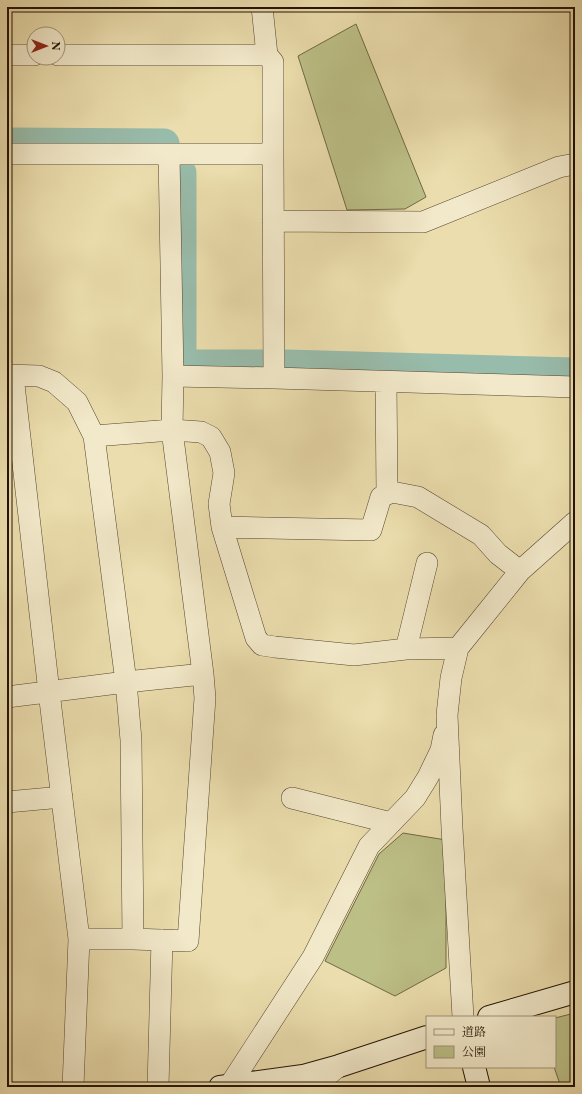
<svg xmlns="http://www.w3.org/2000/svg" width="582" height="1094" font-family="'EB Garamond','Noto Serif JP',serif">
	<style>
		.green { fill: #bcbf86; stroke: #6f6844 }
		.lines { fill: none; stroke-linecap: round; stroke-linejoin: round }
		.river { stroke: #98bcab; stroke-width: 31 }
		.street-casing { stroke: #54452e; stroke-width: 22 }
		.secondary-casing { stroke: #221203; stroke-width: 24 }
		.street { stroke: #f2e9ca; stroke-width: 21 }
		.secondary { stroke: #f2e9ca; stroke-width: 22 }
	</style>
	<rect width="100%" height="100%" fill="#ebddad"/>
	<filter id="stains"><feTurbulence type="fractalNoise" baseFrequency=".005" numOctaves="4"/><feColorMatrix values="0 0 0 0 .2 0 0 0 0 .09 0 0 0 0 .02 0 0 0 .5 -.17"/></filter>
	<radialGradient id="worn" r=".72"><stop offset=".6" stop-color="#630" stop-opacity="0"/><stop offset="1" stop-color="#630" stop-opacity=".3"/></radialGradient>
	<path class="green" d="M 356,24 L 426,197 L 405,209 L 347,210 L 298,56 Z
		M 403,833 L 446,840 L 446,968 L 395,996 L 325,961 L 379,854 Z
		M 575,1013 L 575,1087 L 561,1087 L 554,1067 L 555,1067 L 555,1018 Z"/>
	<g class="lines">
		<path class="river" d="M 7,143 L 164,144
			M 181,173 L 181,364 L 185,365 L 264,365
			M 286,365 L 575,373"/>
		<defs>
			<path id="street" d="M 262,7 L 267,55
				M 7,55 L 34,55
				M 58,55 L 267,55 L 273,62 L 273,154
				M 7,154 L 273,154 L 274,378
				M 169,154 L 173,376 L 172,430 L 201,432 L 211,437 L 220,452 L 224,473 L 219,504 L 222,527 L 256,638 L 262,645 L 275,647 L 354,655 L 406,649 L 458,648
				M 273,221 L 423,222 L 559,167 L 575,164
				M 7,375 L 39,376 L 54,382 L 77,402 L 94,436
				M 13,376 L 49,692 L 79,939 L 73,1087
				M 173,376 L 274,378 L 575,387
				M 386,382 L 387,494
				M 172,430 L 203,674 L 205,698 L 188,941 L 133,939 L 131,740 L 126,682 L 94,436 Z
				M 222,527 L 371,530 L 381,497 L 392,492 L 418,497 L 481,535 L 498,554 L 520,571
				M 406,649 L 427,563
				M 7,697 L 126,682 L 203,674
				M 292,798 L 391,823 L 415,798 L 428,777 L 441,750 L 444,735
				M 7,802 L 62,797
				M 79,939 L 133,939
				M 463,1017 L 452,828 L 447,715 L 451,678 L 458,648 L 520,571 L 575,522
				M 230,1085 L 313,957 L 369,846 L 391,823
				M 158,1087 L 162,940
				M 313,1087 L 339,1066"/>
			<path id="secondary" d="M 489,1017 L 575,992
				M 474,1067 L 479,1087
				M 220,1087 L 303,1076 L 339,1066 L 427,1037"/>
		</defs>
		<use href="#street" class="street-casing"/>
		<use href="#secondary" class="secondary-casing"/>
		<use href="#street" class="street"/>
		<use href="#secondary" class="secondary"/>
	</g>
	<rect width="582" height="1094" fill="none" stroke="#ebddad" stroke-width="24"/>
	<rect x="8" y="8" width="566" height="1078" fill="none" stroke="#221203" stroke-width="2"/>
	<rect x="12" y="12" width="558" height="1070" fill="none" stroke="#221203"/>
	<rect x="426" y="1016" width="130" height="52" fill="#f2e9ca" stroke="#9f937a"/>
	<rect x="434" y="1029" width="20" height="6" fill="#f2e9ca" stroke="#9f937a"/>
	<text x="462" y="1036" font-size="12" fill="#221203">道路</text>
	<rect x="434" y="1046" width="20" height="12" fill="#bcbf86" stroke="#9f937a"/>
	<text x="462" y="1056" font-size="12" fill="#221203">公園</text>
	<g transform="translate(46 46) rotate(90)"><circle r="19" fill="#f2e9ca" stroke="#9f937a"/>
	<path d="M0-3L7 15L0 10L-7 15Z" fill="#8f2418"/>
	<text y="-6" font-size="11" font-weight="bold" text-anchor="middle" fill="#221203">N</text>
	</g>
	<rect width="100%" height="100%" filter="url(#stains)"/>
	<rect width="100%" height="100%" fill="url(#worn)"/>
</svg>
